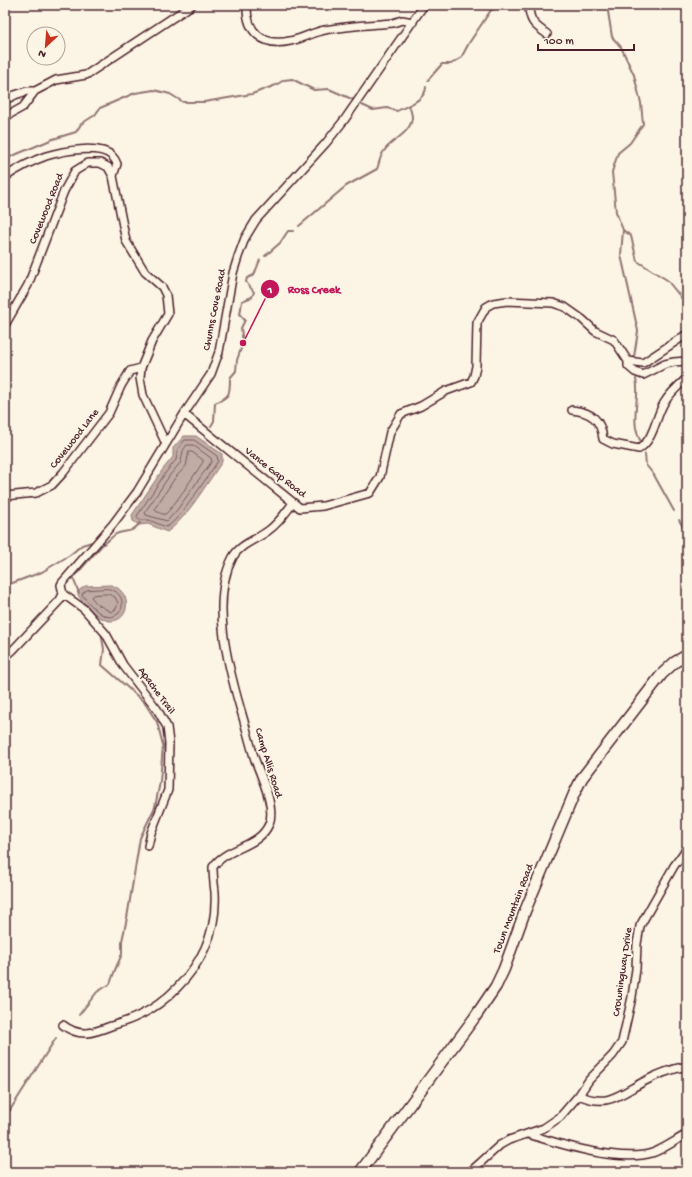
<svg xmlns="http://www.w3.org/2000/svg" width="692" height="1177" font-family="'Gochi Hand',sans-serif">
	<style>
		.water { fill: #c0aca5; stroke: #917474 }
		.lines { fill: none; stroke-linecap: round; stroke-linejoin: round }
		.shore { stroke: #79575c; stroke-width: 1 }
		.stream { stroke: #917474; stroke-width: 2 }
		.minor-casing { stroke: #4a1f2b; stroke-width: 10 }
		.secondary-casing { stroke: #4a1f2b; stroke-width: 13 }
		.minor { stroke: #fcf5e5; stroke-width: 7 }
		.secondary { stroke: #fcf5e5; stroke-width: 10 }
		.labels { text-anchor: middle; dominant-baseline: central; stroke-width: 4; stroke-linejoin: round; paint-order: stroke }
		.street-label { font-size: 11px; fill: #4a1f2b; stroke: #fcf5e5 }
		.leader { fill: none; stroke: #c2185b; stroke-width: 1.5 }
		.callout-dot { fill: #c2185b; stroke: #fcf5e5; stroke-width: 1.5 }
		.mark-label { font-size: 12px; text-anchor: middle; font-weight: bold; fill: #fff }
		.callout-label { font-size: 12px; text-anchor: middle; font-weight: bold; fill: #c2185b; stroke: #fcf5e5; stroke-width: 4; stroke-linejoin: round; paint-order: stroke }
	</style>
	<rect width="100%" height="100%" fill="#fcf5e5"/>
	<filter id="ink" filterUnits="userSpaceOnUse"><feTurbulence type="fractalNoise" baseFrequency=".025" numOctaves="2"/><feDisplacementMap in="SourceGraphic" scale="8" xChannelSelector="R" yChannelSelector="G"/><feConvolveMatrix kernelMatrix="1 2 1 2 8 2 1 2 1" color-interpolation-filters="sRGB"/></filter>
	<g filter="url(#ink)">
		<path class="water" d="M 184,436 L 196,436 L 222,454 L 222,462 C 207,483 187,518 167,532 L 148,524 L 139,525 L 133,521 L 132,515 L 163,469 L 173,457 L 173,448 Z
			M 111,585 C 114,586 119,588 121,591 C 131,601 127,621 111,621 C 103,621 93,613 87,607 C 83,602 79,598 77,592 L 85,586 Z"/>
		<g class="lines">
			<path class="shore" d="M 185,440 L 194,440 L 217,456 L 218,461 C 208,475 179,522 166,527 L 149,520 L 140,520 L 138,519 L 137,516 L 166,472 L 176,460 L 178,449 Z
				M 187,445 L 193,445 L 211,458 L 212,461 L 177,510 L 167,521 L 146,515 L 145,512 L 170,475 L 181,462 L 183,451 Z
				M 189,452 L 192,452 L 203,460 L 203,462 C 198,469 170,513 165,514 C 163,515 158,512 156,511 L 155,508 L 175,478 L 186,466 Z
				M 99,589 C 102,589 106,588 109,589 C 121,591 126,604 119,613 C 116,615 113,617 110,617 C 99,616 89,603 82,595 L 83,593 L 87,590 Z
				M 108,594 L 115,597 L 118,603 L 116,609 L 111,612 L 97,604 L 91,597 L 93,595 Z"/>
			<path class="stream" d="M 607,5 L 612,37 L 621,47 L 634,75 L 641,103 L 643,124 L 630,143 L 618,153 L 612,172 L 616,212 L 623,230 L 621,255 L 638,331 L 634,357
				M 428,80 L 442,64 L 451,64 L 461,58 L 469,43 L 491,10 L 501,7 L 500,5
				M 362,105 L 373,110 L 387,108 L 397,111 C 406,106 426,100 426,87
				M 5,159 L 53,139 L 76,132 L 81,124 L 95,115 L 100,108 L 135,93 L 154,90 L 170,94 L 183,102 L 204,102 L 252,94 L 276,85 L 284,80 L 292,79 L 314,90 L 329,89 L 354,100
				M 299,226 L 346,186 L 377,169 C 379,164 380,156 384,151 C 391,140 412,133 412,117 C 412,113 410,109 409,105
				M 623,230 L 631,236 L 637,261 L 667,280 L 683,300 L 687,301
				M 265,256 L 280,243 L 288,231 L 293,231
				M 636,379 C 640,395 633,412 636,428 C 637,432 638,436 640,440
				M 211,426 L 214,421 L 215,403 C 230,397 230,394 230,378 L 236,371 L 237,360 L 243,343 L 241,328 L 245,320 L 240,315 L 242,301 L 252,297 L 254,292 L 246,282 L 247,278 L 254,275 L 260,260
				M 645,454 L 646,465 L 654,475 L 674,511
				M 679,520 L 683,527 L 687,549
				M 5,589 L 7,585 L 42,572 L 70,555 L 82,545 L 92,542
				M 79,593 L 73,578 L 103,544 C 108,542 111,537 116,534 C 127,529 130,535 140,523
				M 79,1015 L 97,992 L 110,984 L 115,970 L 122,954 L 122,941 L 127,918 L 140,838 L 155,807 L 160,782 L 163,745 L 157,722 L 144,702 L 102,665 L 104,649 L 101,632
				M 5,1118 L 56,1038"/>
			<defs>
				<path id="minor" d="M 247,5 C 246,32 263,47 290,41 C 302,39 313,32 325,30 C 347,26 370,25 393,23 L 402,20 L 413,22
					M 529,5 C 529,21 534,25 547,34
					M 5,100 L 15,95 L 27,91 L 35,91 L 56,80 L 86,75 L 192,5
					M 5,117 L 23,107 L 35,91
					M 5,177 C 17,169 32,161 46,156 C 62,151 100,144 112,156 C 114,158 116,161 117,164 L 113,176
					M 5,325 L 28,285 L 64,191 L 75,171 L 88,163 L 100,163 L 108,167 L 113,176 L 126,241 L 145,272 L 162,287 L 166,295 L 168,314 L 152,341 L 141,368 L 140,378 L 143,395 L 166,444
					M 628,361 L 628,366 L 635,372 L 643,375 L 665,364 L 674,362 L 686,361 L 687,362
					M 572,410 C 591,412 601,419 603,439 L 613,444 L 639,449 C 655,438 655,418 664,403 C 670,393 678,386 687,378
					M 184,414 L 300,508 L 323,506 L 370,493 L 380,477 L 390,432 L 401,414 L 421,406 L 446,391 L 471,382 L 474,376 L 476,366 L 477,323 L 486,307 L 493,303 L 507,301 L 553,303 L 565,307 L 582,319 L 595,331 L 614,340 L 628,361 L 643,363 L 687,334
					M 5,496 L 36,493 L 52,485 L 63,473 L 109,413 L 121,386 L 130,371 L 141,368
					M 63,594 L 84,609 L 106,634 L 123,665 L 157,709 L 167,727 L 169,743 L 168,790 L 151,833 L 148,846
					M 5,657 L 13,650 L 60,600 L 63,594 L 61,585 L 62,583 L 113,524 L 137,492 L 184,414 L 211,374 L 219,352 L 233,273 L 238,257 L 245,238 L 256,220 L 326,143 L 345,119 L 424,5
					M 63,1025 C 80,1038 93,1033 111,1026 C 121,1023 131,1020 140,1015 C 166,1003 193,975 205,948 C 213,931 216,911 215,892 C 214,884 213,876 213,867 C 226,847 259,848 269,824 C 276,808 261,776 255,760 C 250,744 246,727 241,711 C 228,666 210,600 233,557 C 240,544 258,539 269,530 C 279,523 286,512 293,503
					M 579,1095 L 589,1080 L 613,1055 L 622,1042 L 632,997 L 636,969 L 637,944 L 640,926 L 674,866 L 687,848
					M 528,1134 C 559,1144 620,1163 652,1153 C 664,1149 676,1140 687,1134
					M 470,1172 L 500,1145 L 509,1140 L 544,1128 L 560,1117 L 579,1095 C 607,1108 619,1095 643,1082 C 656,1075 672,1069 687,1066"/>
				<path id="secondary" d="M 360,1172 L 475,1017 L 496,986 L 504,969 L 525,911 L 574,794 L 582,778 L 662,674 L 675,662 L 687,655"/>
			</defs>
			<use href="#minor" class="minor-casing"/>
			<use href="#secondary" class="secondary-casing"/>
			<use href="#minor" class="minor"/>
			<use href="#secondary" class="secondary"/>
		</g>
	</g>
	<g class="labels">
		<g class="street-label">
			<text transform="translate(47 209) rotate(-68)">Covewood Road</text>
			<text transform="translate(215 310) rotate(-79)">Chunns Cove Road</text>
			<text transform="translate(75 439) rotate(-52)">Covewood Lane</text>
			<text transform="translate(275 473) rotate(38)">Vance Gap Road</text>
			<text transform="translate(156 691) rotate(54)">Apache Trail</text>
			<text transform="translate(268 763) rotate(73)">Camp Allis Road</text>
			<text transform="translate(514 909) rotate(-69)">Town Mountain Road</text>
			<text transform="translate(623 972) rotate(-82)">Crowningway Drive</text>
		</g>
	</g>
	<path class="leader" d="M243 343L270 289"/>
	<g class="callout-dot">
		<circle cx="243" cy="343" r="4"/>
		<circle cx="270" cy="289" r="10"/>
	</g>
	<g class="mark-label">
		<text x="270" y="293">1</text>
	</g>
	<g class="callout-label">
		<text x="314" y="293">Ross Creek</text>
	</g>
	<rect width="692" height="1177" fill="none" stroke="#fcf5e5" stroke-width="20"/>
	<rect x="10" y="10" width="672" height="1157" fill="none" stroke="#4a1f2b" stroke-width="1.5" filter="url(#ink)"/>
	<g transform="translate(46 46) rotate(206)"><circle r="19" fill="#fcf5e5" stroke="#b59f9b"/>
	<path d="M0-3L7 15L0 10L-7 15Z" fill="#c8321e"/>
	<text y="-6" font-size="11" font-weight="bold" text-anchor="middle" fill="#4a1f2b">N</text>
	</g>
	<path d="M538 44v6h96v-6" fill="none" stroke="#4a1f2b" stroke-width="2"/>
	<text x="544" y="44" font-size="12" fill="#4a1f2b" stroke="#fcf5e5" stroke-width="3" paint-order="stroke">100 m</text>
</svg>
